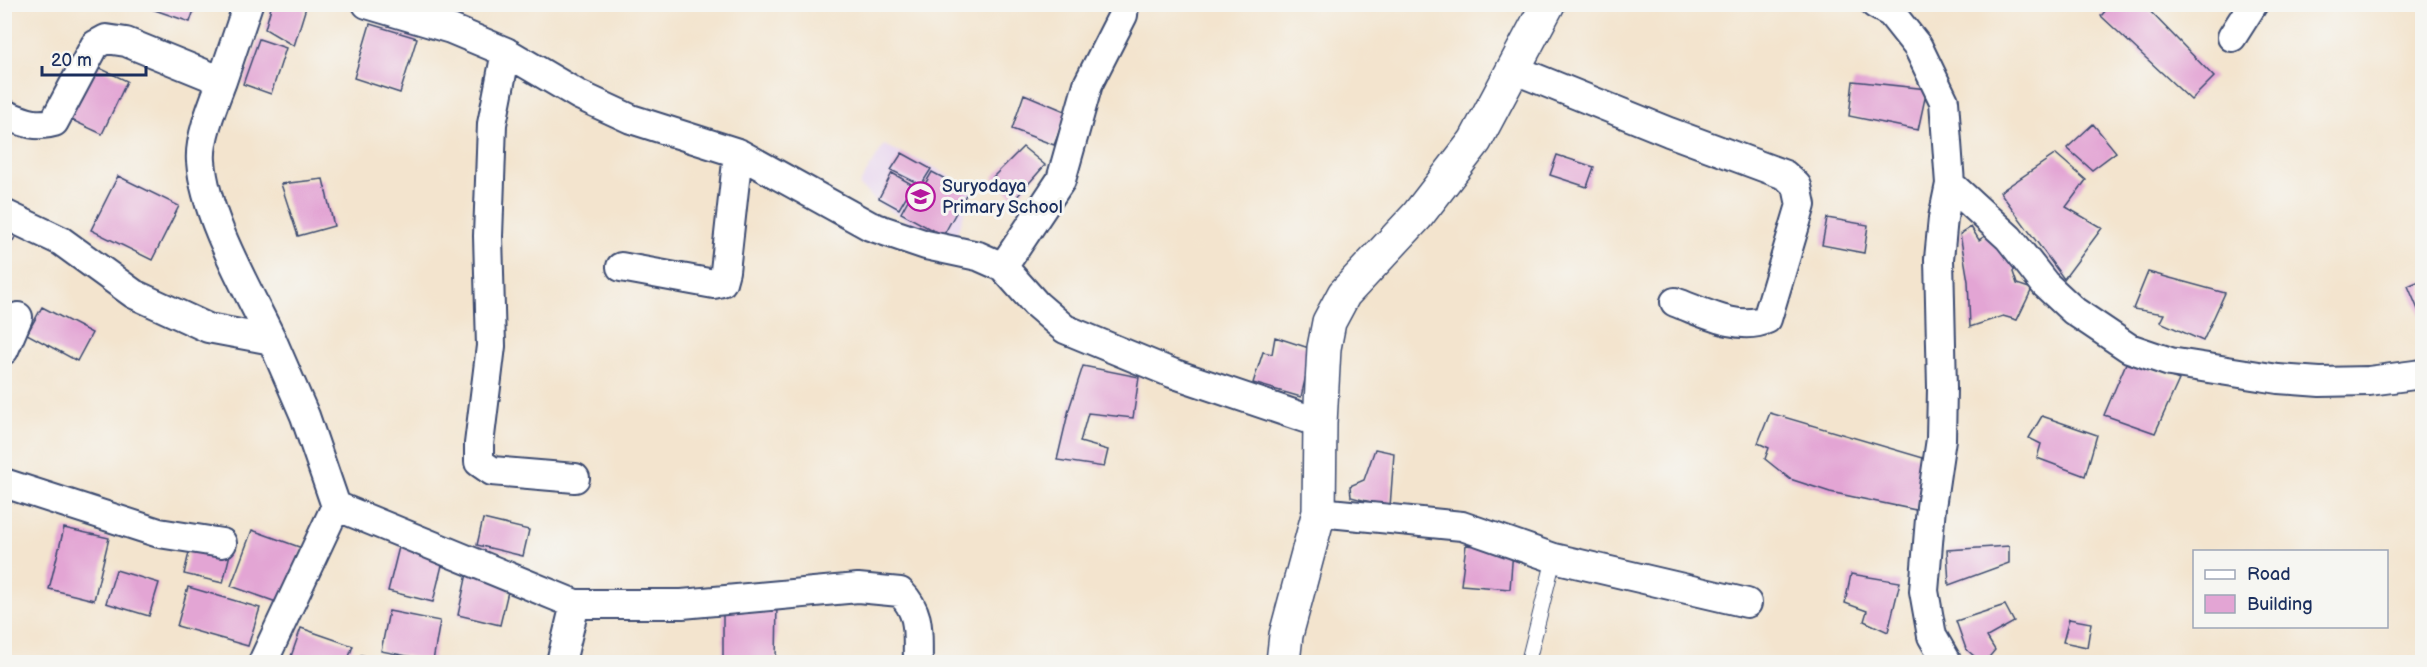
<svg xmlns="http://www.w3.org/2000/svg" width="2427" height="667" font-family="'Balsamiq Sans',sans-serif">
	<style>
		.built { fill: #e7d2ef }
		.building { fill: #e3a5d4 }
		.lines { fill: none; stroke-linecap: round; stroke-linejoin: round }
		.service-casing { stroke: #3b4a6f; stroke-width: 16 }
		.minor-casing { stroke: #3b4a6f; stroke-width: 32 }
		.tertiary-casing { stroke: #3b4a6f; stroke-width: 36 }
		.service { stroke: #fff; stroke-width: 14 }
		.minor { stroke: #fff; stroke-width: 28 }
		.tertiary { stroke: #fff; stroke-width: 33 }
		.labels { text-anchor: middle; dominant-baseline: central; stroke-width: 6; stroke-linejoin: round; paint-order: stroke }
		.poi-label { font-size: 18px; fill: #1b2f5e; stroke: #f6f6f2; text-anchor: start }
	</style>
	<rect width="100%" height="100%" fill="#f6f6f2"/>
	<filter id="ink" filterUnits="userSpaceOnUse"><feTurbulence type="fractalNoise" baseFrequency=".0167" numOctaves="2"/><feDisplacementMap in="SourceGraphic" scale="12" xChannelSelector="R" yChannelSelector="G"/><feConvolveMatrix kernelMatrix="1 2 1 2 8 2 1 2 1" color-interpolation-filters="sRGB"/></filter>
	<filter id="wash" filterUnits="userSpaceOnUse"><feTurbulence type="fractalNoise" baseFrequency=".008" numOctaves="4" result="noise"/><feDisplacementMap in="SourceGraphic" scale="24" xChannelSelector="R" yChannelSelector="G"/><feGaussianBlur stdDeviation="1.35" result="paint"/><feColorMatrix in="noise" values="0 0 0 0 0 0 0 0 0 0 0 0 0 0 0 0 0 1.4 0 .05"/><feComposite in="paint" operator="in"/></filter>
	<g filter="url(#wash)">
		<rect width="100%" height="100%" fill="#f3e4ce"/>
		<path class="built" d="M 884,145 L 932,166 L 973,190 L 954,241 L 938,236 L 915,226 L 878,203 L 859,185 Z"/>
		<g id="blocks">
			<path class="building" d="M 137,4 L 196,4 L 190,22 Z
				M 272,4 L 307,4 L 294,46 L 265,29 Z
				M 2111,4 L 2143,4 L 2214,77 L 2191,100 L 2101,16 Z
				M 370,24 L 417,38 L 400,93 L 354,78 Z
				M 259,39 L 286,48 L 271,94 L 243,84 Z
				M 89,63 L 127,81 L 102,134 L 63,116 Z
				M 1853,81 L 1927,89 L 1918,130 L 1849,116 Z
				M 1024,94 L 1067,112 L 1054,145 L 1012,129 Z
				M 2093,124 L 2116,152 L 2092,170 L 2067,148 Z
				M 1023,147 L 1045,165 L 1015,199 L 993,177 Z
				M 902,153 L 931,169 L 921,185 L 891,170 Z
				M 2056,154 L 2086,180 L 2066,207 L 2102,228 L 2064,279 L 2000,192 Z
				M 1557,155 L 1594,167 L 1587,187 L 1550,175 Z
				M 932,172 L 968,191 L 943,236 L 901,213 L 915,187 L 921,191 Z
				M 892,173 L 913,185 L 899,209 L 879,198 Z
				M 118,176 L 179,206 L 152,260 L 91,230 Z
				M 323,179 L 334,226 L 298,236 L 281,184 Z
				M 1827,218 L 1868,225 L 1864,253 L 1822,245 Z
				M 1971,227 L 1979,240 L 1993,231 L 2017,261 L 2013,272 L 2017,284 L 2032,289 L 2017,320 L 2003,316 L 1970,327 L 1968,281 L 1960,234 Z
				M 4,229 L 16,236 L 4,254 Z
				M 2148,272 L 2225,293 L 2203,341 L 2160,322 L 2164,314 L 2133,309 Z
				M 2422,280 L 2422,319 L 2408,286 Z
				M 42,307 L 92,333 L 77,361 L 27,334 Z
				M 1275,337 L 1312,349 L 1301,397 L 1253,383 L 1263,352 L 1272,354 Z
				M 2127,361 L 2179,380 L 2155,433 L 2104,415 Z
				M 1083,366 L 1139,377 L 1133,418 L 1088,413 L 1080,442 L 1108,450 L 1104,467 L 1057,460 L 1069,409 Z
				M 1770,413 L 1930,460 L 1916,510 L 1830,492 L 1790,479 L 1765,459 L 1769,448 L 1758,443 Z
				M 2042,416 L 2097,435 L 2085,476 L 2037,458 L 2041,444 L 2029,438 Z
				M 1375,449 L 1394,453 L 1390,507 L 1351,497 L 1350,486 L 1364,480 Z
				M 483,519 L 529,530 L 523,556 L 477,545 Z
				M 64,528 L 109,538 L 94,600 L 49,589 Z
				M 252,530 L 302,548 L 282,604 L 231,586 Z
				M 191,544 L 230,554 L 223,583 L 184,574 Z
				M 1466,545 L 1513,550 L 1510,589 L 1461,585 Z
				M 2009,546 L 2009,563 L 1949,585 L 1947,550 Z
				M 399,547 L 444,557 L 433,602 L 388,591 Z
				M 468,569 L 511,579 L 500,625 L 458,615 Z
				M 116,570 L 159,583 L 149,616 L 106,603 Z
				M 1851,574 L 1900,582 L 1888,632 L 1864,621 L 1867,611 L 1845,603 Z
				M 188,587 L 260,608 L 248,646 L 177,626 Z
				M 723,601 L 777,601 L 776,662 L 723,662 Z
				M 2005,605 L 2014,622 L 1987,637 L 1995,650 L 1985,662 L 1981,662 L 1966,649 L 1956,621 Z
				M 389,611 L 440,621 L 433,661 L 381,651 Z
				M 2069,619 L 2091,623 L 2087,647 L 2063,642 Z
				M 301,628 L 353,646 L 347,662 L 289,662 Z
				M 361,655 L 393,661 L 393,662 L 359,662 Z"/>
		</g>
	</g>
	<g filter="url(#ink)">
		<use href="#blocks" fill-opacity="0" stroke="#3b4a6f" stroke-width="1.5"/>
		<g class="lines">
			<defs>
				<path id="service" d="M 1528,662 L 1554,558"/>
				<path id="minor" d="M 367,4 L 451,29 L 506,52 L 579,95 L 631,119 L 738,153 L 870,226 L 926,245 L 978,256 L 1003,267 L 1036,304 L 1065,329 L 1172,373 L 1320,423
					M 1875,4 L 1891,13 L 1918,47 L 1944,101 L 1950,184 L 1943,218 L 1939,259 L 1942,388 L 1941,439 L 1931,507 L 1924,591 L 1932,636 L 1947,662
					M 2232,37 L 2253,4
					M 506,52 L 492,124 L 488,236 L 491,346 L 479,444 L 479,462 L 492,471 L 575,478
					M 1513,69 L 1669,132 L 1785,175 L 1797,186 L 1801,205 L 1767,319 C 1739,332 1703,312 1675,302
					M 222,81 L 248,4
					M 4,114 C 22,121 35,128 54,122 L 95,45 L 106,39 L 126,42 L 222,81 C 214,102 199,138 201,161 C 205,217 247,288 272,340 L 208,328 L 134,294 L 61,241 L 4,214
					M 1950,184 L 2009,238 L 2045,284 L 2074,311 L 2129,348 L 2170,362 L 2278,379 L 2320,382 L 2369,381 L 2422,374
					M 621,267 L 714,284 L 722,282 L 725,271 L 738,153
					M 1003,267 L 1061,180 L 1088,84 L 1123,15 L 1124,4
					M 272,340 L 305,416 L 336,506 L 575,604
					M 4,350 L 18,317
					M 4,483 L 159,533 L 222,543
					M 1319,512 L 1462,526 L 1554,558 L 1747,603
					M 263,662 L 336,506
					M 561,662 L 575,604 L 682,604 L 858,588 L 900,592 C 922,614 917,634 918,662"/>
				<path id="tertiary" d="M 1283,662 L 1286,635 L 1319,512 L 1320,423 L 1324,348 L 1329,322 L 1344,294 L 1417,216 L 1475,141 L 1548,4"/>
			</defs>
			<use href="#service" class="service-casing"/>
			<use href="#minor" class="minor-casing"/>
			<use href="#tertiary" class="tertiary-casing"/>
			<use href="#service" class="service"/>
			<use href="#minor" class="minor"/>
			<use href="#tertiary" class="tertiary"/>
		</g>
	</g>
	<defs>
		<symbol id="school-ring" viewBox="-11 -11 22 22"><circle r="9.5" fill="#f6f6f2" stroke="#b5179e" stroke-width="1.5"/><path d="M0-5L7-2L0 1L-7-2ZM-4 1L0 2.5L4 1V4Q0 6-4 4Z" fill="#b5179e"/></symbol>
	</defs>
	<g fill-rule="evenodd">
		<use href="#school-ring" x="904" y="180" width="33" height="33"/>
	</g>
	<g class="labels">
		<g class="poi-label">
			<text x="942" y="186">Suryodaya<tspan x="942" dy="21">Primary School</tspan></text>
		</g>
	</g>
	<rect width="2427" height="667" fill="none" stroke="#f6f6f2" stroke-width="24"/>
	<rect x="2193" y="550" width="195" height="78" fill="#f6f6f2" stroke="#9ea6b7" stroke-width="1.5"/>
	<rect x="2205" y="570" width="30" height="9" fill="#ffffff" stroke="#9ea6b7" stroke-width="1.5"/>
	<text x="2247" y="580" font-size="18" fill="#1b2f5e">Road</text>
	<rect x="2205" y="595" width="30" height="18" fill="#e3a5d4" stroke="#9ea6b7" stroke-width="1.5"/>
	<text x="2247" y="610" font-size="18" fill="#1b2f5e">Building</text>
	<path d="M42 66v9h104v-9" fill="none" stroke="#1b2f5e" stroke-width="3"/>
	<text x="51" y="66" font-size="18" fill="#1b2f5e" stroke="#f6f6f2" stroke-width="4.5" paint-order="stroke">20 m</text>
</svg>
